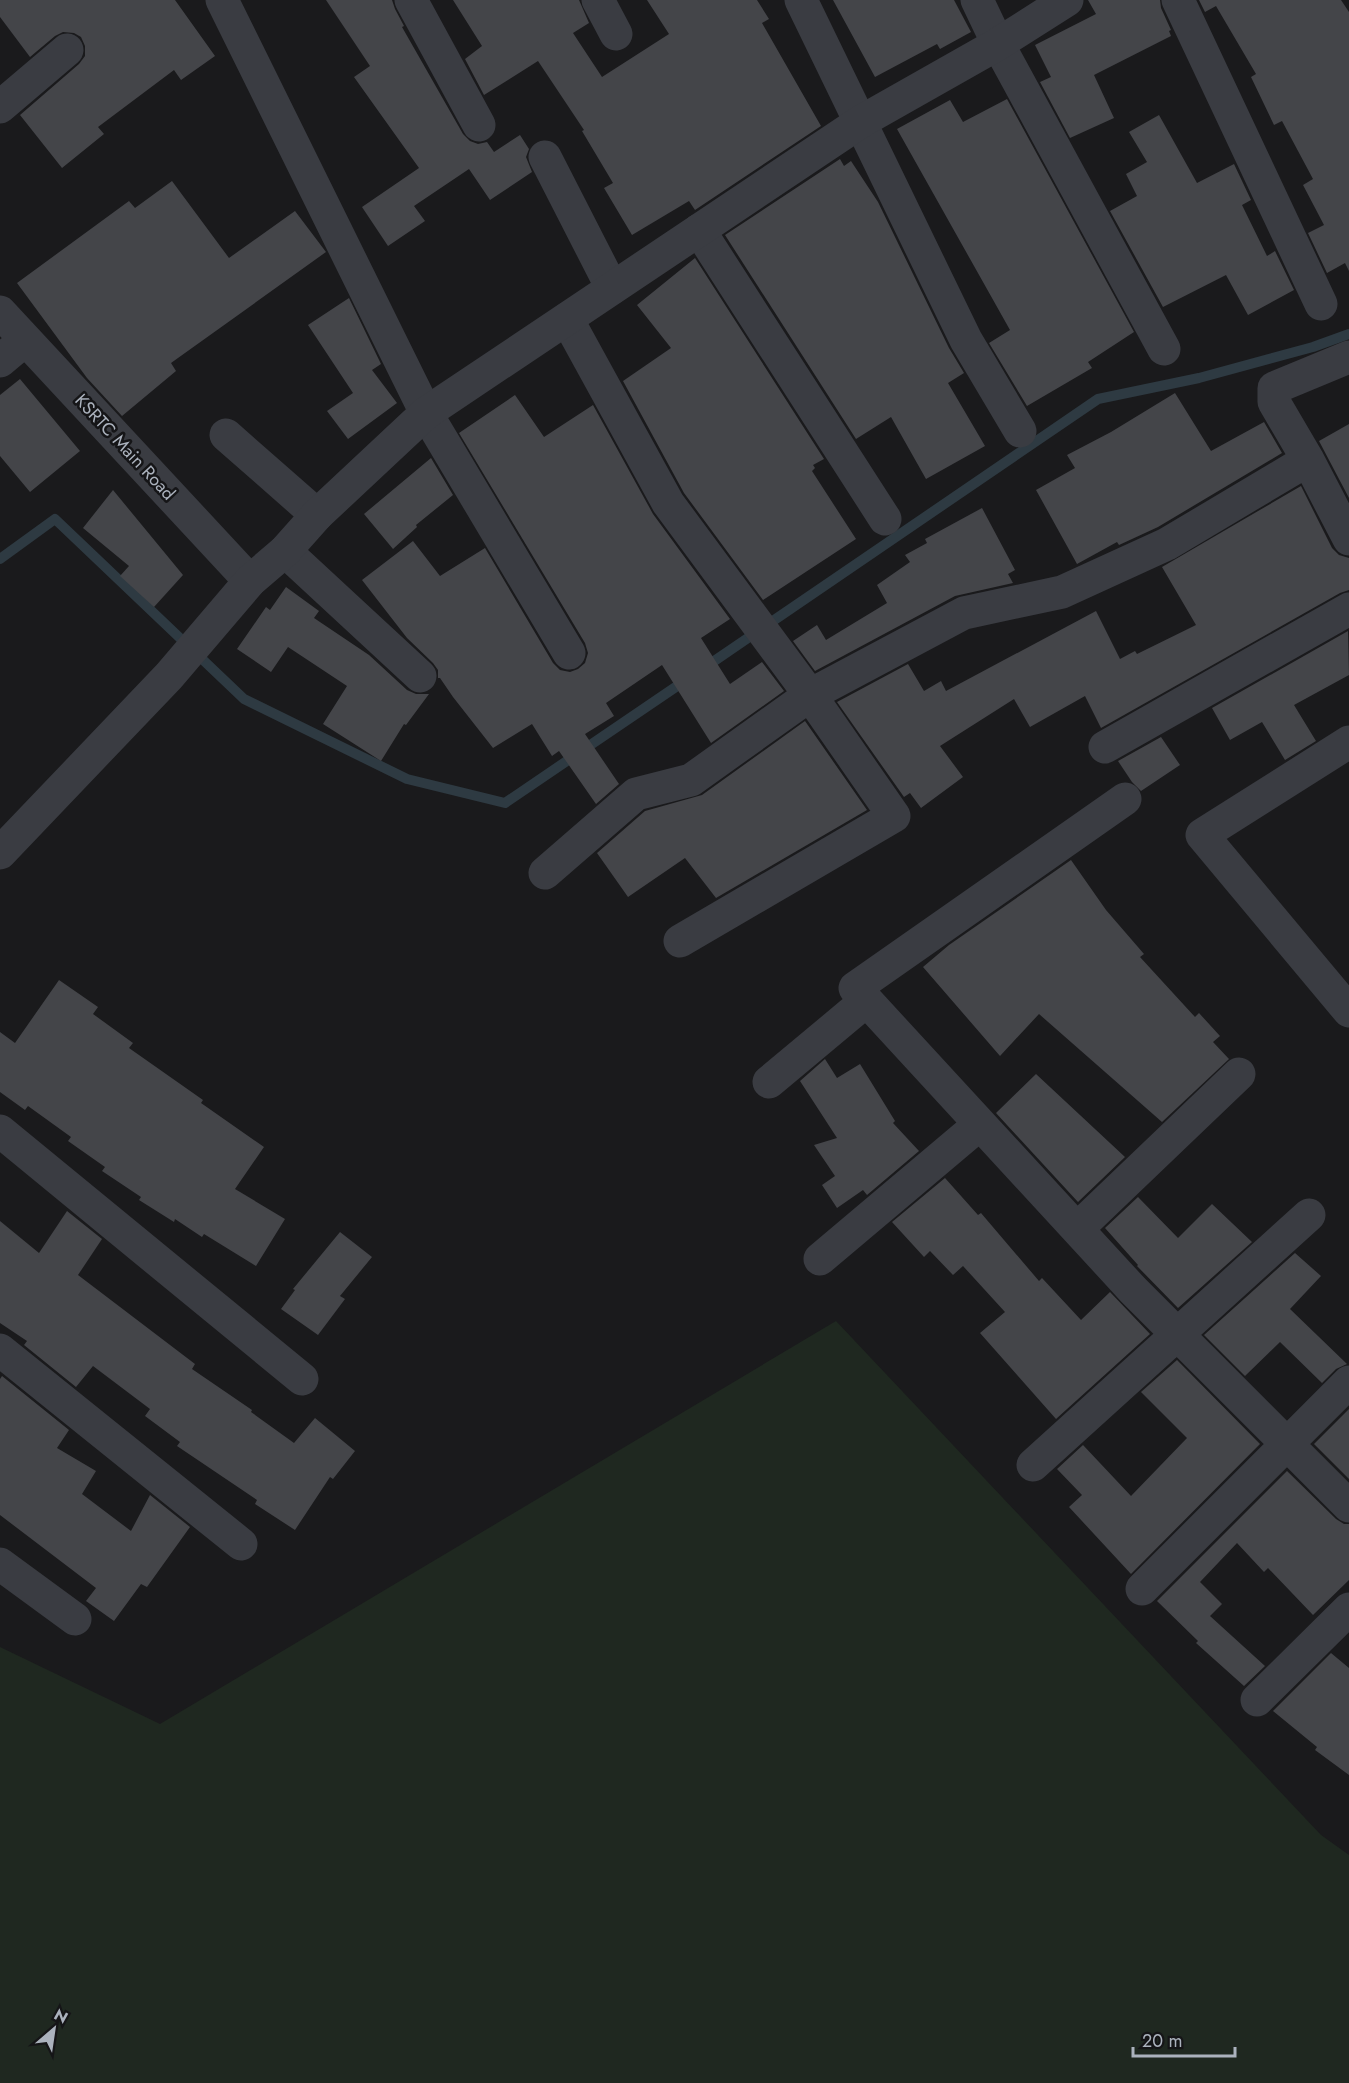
<svg xmlns="http://www.w3.org/2000/svg" width="1349" height="2083" font-family="Jost,sans-serif">
	<style>
		.green { fill: #1f2820 }
		.lines { fill: none; stroke-linecap: round; stroke-linejoin: round }
		.stream { stroke: #2e3a42; stroke-width: 10 }
		.building { fill: #444549 }
		.minor { stroke: #3a3c42; stroke-width: 33 }
		.tertiary { stroke: #3a3c42; stroke-width: 33 }
		.labels { text-anchor: middle; dominant-baseline: central; stroke-width: 5; stroke-linejoin: round; paint-order: stroke }
		.street-label { font-size: 18px; fill: #abb2bd; stroke: #151517 }
	</style>
	<rect width="100%" height="100%" fill="#1a1a1c"/>
	<path class="green" d="M 836,1321 L 1321,1835 L 1349,1855 L 1349,2083 L 0,2083 L 0,1647 L 160,1724 Z"/>
	<g class="lines">
		<path class="stream" d="M 0,559 L 55,519 L 244,699 L 407,779 L 505,803 L 686,680
			M 704,668 L 1098,399 L 1199,378 L 1313,347 L 1349,334"/>
	</g>
	<path class="building" d="M 0,0 L 175,0 L 215,56 L 181,80 L 174,70 L 98,127 L 104,134 L 62,168 L 20,115 L 79,64 L 85,56 L 85,46 L 81,37 L 74,33 L 63,32 L 55,36 L 30,57 L 0,17 Z
		M 326,0 L 392,0 L 395,9 L 404,26 L 402,27 L 463,134 L 470,141 L 478,144 L 487,142 L 494,152 L 520,135 L 529,149 L 526,157 L 532,172 L 490,200 L 469,169 L 414,206 L 425,221 L 388,246 L 362,207 L 419,168 L 354,77 L 370,66 Z
		M 453,0 L 579,0 L 589,23 L 573,33 L 602,77 L 669,34 L 647,0 L 757,0 L 769,19 L 762,23 L 821,126 L 695,210 L 689,201 L 632,235 L 604,188 L 613,183 L 582,131 L 584,130 L 538,61 L 484,95 L 465,59 L 482,46 Z
		M 833,0 L 954,0 L 971,32 L 940,49 L 937,44 L 875,77 Z
		M 1088,0 L 1160,0 L 1161,8 L 1171,30 L 1169,31 L 1171,36 L 1094,75 L 1114,118 L 1070,138 L 1040,82 L 1051,77 L 1035,45 L 1096,14 Z
		M 1199,0 L 1341,0 L 1349,12 L 1349,271 L 1345,263 L 1327,273 L 1308,233 L 1324,225 L 1303,185 L 1313,179 L 1282,121 L 1274,125 L 1251,77 L 1256,74 L 1216,6 L 1205,12 Z
		M 1007,99 L 1134,332 L 1088,362 L 1092,368 L 1027,406 L 989,343 L 1010,330 L 897,129 L 950,100 L 963,122 Z
		M 1159,115 L 1197,183 L 1234,164 L 1251,200 L 1242,205 L 1267,256 L 1275,251 L 1294,290 L 1248,315 L 1226,275 L 1163,307 L 1110,211 L 1137,196 L 1126,174 L 1147,162 L 1129,132 Z
		M 840,159 L 844,166 L 851,161 L 878,202 L 949,348 L 964,373 L 948,383 L 985,446 L 926,479 L 891,417 L 856,439 L 725,235 Z
		M 172,181 L 229,258 L 295,211 L 326,252 L 171,363 L 176,371 L 122,416 L 87,378 L 17,283 L 129,201 L 135,208 Z
		M 695,258 L 824,459 L 813,465 L 815,468 L 812,471 L 856,539 L 763,600 L 684,493 L 623,381 L 671,348 L 637,305 Z
		M 349,298 L 381,364 L 372,370 L 397,403 L 348,439 L 327,411 L 353,393 L 308,325 Z
		M 20,379 L 80,451 L 30,492 L 0,456 L 0,395 Z
		M 1175,393 L 1211,451 L 1264,422 L 1282,453 L 1158,527 L 1119,545 L 1117,542 L 1077,564 L 1036,490 L 1075,468 L 1067,455 L 1111,432 Z
		M 515,395 L 544,437 L 593,405 L 653,514 L 730,619 L 701,638 L 730,684 L 762,662 L 784,691 L 711,743 L 662,665 L 606,703 L 614,716 L 585,734 L 619,784 L 596,804 L 559,751 L 552,756 L 532,724 L 493,748 L 453,697 L 440,678 L 438,678 L 438,670 L 433,663 L 407,638 L 362,580 L 413,541 L 440,576 L 485,548 L 553,663 L 560,670 L 570,672 L 578,669 L 585,663 L 588,653 L 585,643 L 459,433 Z
		M 1349,424 L 1349,498 L 1319,441 Z
		M 431,458 L 453,495 L 416,525 L 417,527 L 393,549 L 364,514 Z
		M 1301,486 L 1332,548 L 1339,555 L 1349,558 L 1349,590 L 1340,593 L 1101,728 L 1085,696 L 1030,727 L 1014,699 L 940,746 L 963,777 L 921,808 L 910,793 L 904,797 L 837,702 L 908,664 L 924,691 L 941,681 L 946,691 L 1096,611 L 1120,659 L 1135,651 L 1137,654 L 1196,625 L 1162,567 Z
		M 113,490 L 183,575 L 154,607 L 120,576 L 129,566 L 83,528 Z
		M 982,508 L 1015,570 L 1008,574 L 1013,583 L 955,596 L 815,671 L 793,641 L 817,625 L 826,640 L 887,603 L 877,585 L 910,562 L 905,555 L 927,543 L 925,539 Z
		M 286,587 L 319,611 L 314,618 L 369,655 L 407,690 L 416,694 L 429,694 L 406,725 L 404,724 L 381,761 L 323,724 L 347,686 L 288,647 L 271,672 L 237,649 L 266,607 L 270,610 Z
		M 1348,631 L 1349,675 L 1294,705 L 1316,741 L 1285,760 L 1262,722 L 1230,740 L 1212,708 Z
		M 805,721 L 867,810 L 716,898 L 685,858 L 628,897 L 597,853 L 645,811 L 702,795 Z
		M 1161,737 L 1180,765 L 1141,791 L 1132,782 L 1118,761 Z
		M 1071,860 L 1106,910 L 1144,954 L 1140,957 L 1195,1017 L 1199,1013 L 1220,1036 L 1213,1042 L 1229,1059 L 1162,1122 L 1039,1014 L 1000,1056 L 923,967 L 949,945 Z
		M 59,980 L 98,1007 L 93,1014 L 133,1043 L 129,1048 L 203,1100 L 201,1103 L 264,1147 L 235,1189 L 285,1219 L 256,1266 L 204,1234 L 202,1237 L 175,1219 L 174,1222 L 139,1200 L 141,1197 L 102,1171 L 105,1167 L 68,1141 L 71,1137 L 28,1106 L 25,1110 L 0,1092 L 0,1032 L 15,1043 Z
		M 825,1059 L 837,1078 L 860,1064 L 895,1121 L 893,1123 L 919,1151 L 867,1195 L 863,1190 L 837,1208 L 822,1185 L 835,1176 L 814,1145 L 837,1138 L 800,1081 Z
		M 1036,1074 L 1125,1157 L 1078,1202 L 996,1113 Z
		M 945,1178 L 978,1215 L 981,1213 L 1039,1281 L 1042,1278 L 1081,1320 L 1110,1292 L 1150,1334 L 1056,1419 L 980,1333 L 1005,1312 L 963,1266 L 953,1275 L 930,1251 L 924,1257 L 892,1222 Z
		M 1138,1197 L 1178,1238 L 1212,1204 L 1252,1242 L 1178,1308 L 1137,1266 L 1138,1265 L 1105,1228 Z
		M 67,1211 L 102,1239 L 78,1275 L 195,1364 L 192,1369 L 252,1410 L 251,1412 L 294,1443 L 315,1418 L 355,1451 L 333,1479 L 330,1477 L 295,1530 L 255,1504 L 257,1500 L 177,1446 L 180,1442 L 145,1416 L 150,1409 L 93,1366 L 76,1387 L 24,1345 L 27,1341 L 0,1323 L 0,1221 L 39,1253 Z
		M 340,1232 L 372,1257 L 340,1296 L 345,1299 L 318,1335 L 281,1309 L 295,1290 L 293,1289 Z
		M 1295,1253 L 1321,1276 L 1290,1309 L 1347,1364 L 1336,1369 L 1322,1383 L 1280,1342 L 1245,1376 L 1204,1335 Z
		M 1177,1360 L 1260,1444 L 1131,1574 L 1069,1507 L 1082,1495 L 1057,1469 L 1083,1445 L 1131,1496 L 1187,1438 L 1141,1392 Z
		M 2,1376 L 69,1430 L 57,1448 L 96,1471 L 82,1494 L 131,1531 L 150,1495 L 190,1527 L 147,1587 L 141,1584 L 114,1621 L 86,1601 L 96,1588 L 0,1515 L 0,1379 Z
		M 1349,1409 L 1349,1479 L 1314,1444 Z
		M 1287,1471 L 1336,1519 L 1344,1524 L 1349,1524 L 1349,1580 L 1313,1615 L 1268,1568 L 1264,1572 L 1237,1543 L 1200,1582 L 1222,1604 L 1210,1616 L 1265,1666 L 1244,1686 L 1196,1643 L 1198,1641 L 1157,1601 Z
		M 1331,1653 L 1349,1668 L 1349,1775 L 1315,1750 L 1317,1747 L 1273,1711 Z"/>
	<g class="lines">
		<path class="minor" d="M 222,0 L 426,413 L 569,653
			M 411,0 L 479,125
			M 598,0 L 616,34
			M 801,0 L 966,340 L 1020,431
			M 977,0 L 998,44 L 1164,349
			M 1178,0 L 1321,304
			M 0,107 L 67,50
			M 545,157 L 612,288
			M 699,230 L 885,519
			M 0,312 L 250,581
			M 567,319 L 668,503 L 810,695 L 964,613 L 1062,592 L 1167,544 L 1308,460 L 1349,539
			M 0,361 L 25,340
			M 226,435 L 317,515
			M 1308,460 L 1274,402 L 1274,388 L 1349,357
			M 285,551 L 420,676
			M 1349,742 L 1202,835 L 1349,1011
			M 1105,747 L 1349,609
			M 1125,799 L 855,988 L 1133,1290 L 1349,1506
			M 545,873 L 636,794 L 691,780 L 810,695 L 894,816 L 680,941
			M 769,1082 L 866,1001
			M 0,1131 L 302,1379
			M 1077,1229 L 1239,1074
			M 820,1259 L 980,1124
			M 0,1350 L 241,1544
			M 1033,1465 L 1309,1215
			M 0,1564 L 75,1619
			M 1142,1589 L 1349,1382
			M 1257,1700 L 1349,1609"/>
		<path class="tertiary" d="M 0,853 L 169,676 L 250,581 L 285,551 L 317,515 L 426,413 L 862,121 L 998,44 L 1067,0"/>
	</g>
	<g class="labels">
		<g class="street-label">
			<text transform="translate(125 447) rotate(47)">KSRTC Main Road</text>
		</g>
	</g>
	<g transform="translate(54 2029) rotate(29)" stroke="#151517" stroke-width="4.5" paint-order="stroke">
	<path d="M0-4.5L10 22L0 15L-10 22Z" fill="#abb2bd"/>
	<text y="-9" font-size="16" font-weight="bold" text-anchor="middle" fill="#abb2bd">N</text>
	</g>
	<path d="M1133 2047v9h102v-9" fill="none" stroke="#abb2bd" stroke-width="3"/>
	<text x="1142" y="2047" font-size="18" fill="#abb2bd" stroke="#151517" stroke-width="4.5" paint-order="stroke">20 m</text>
</svg>
